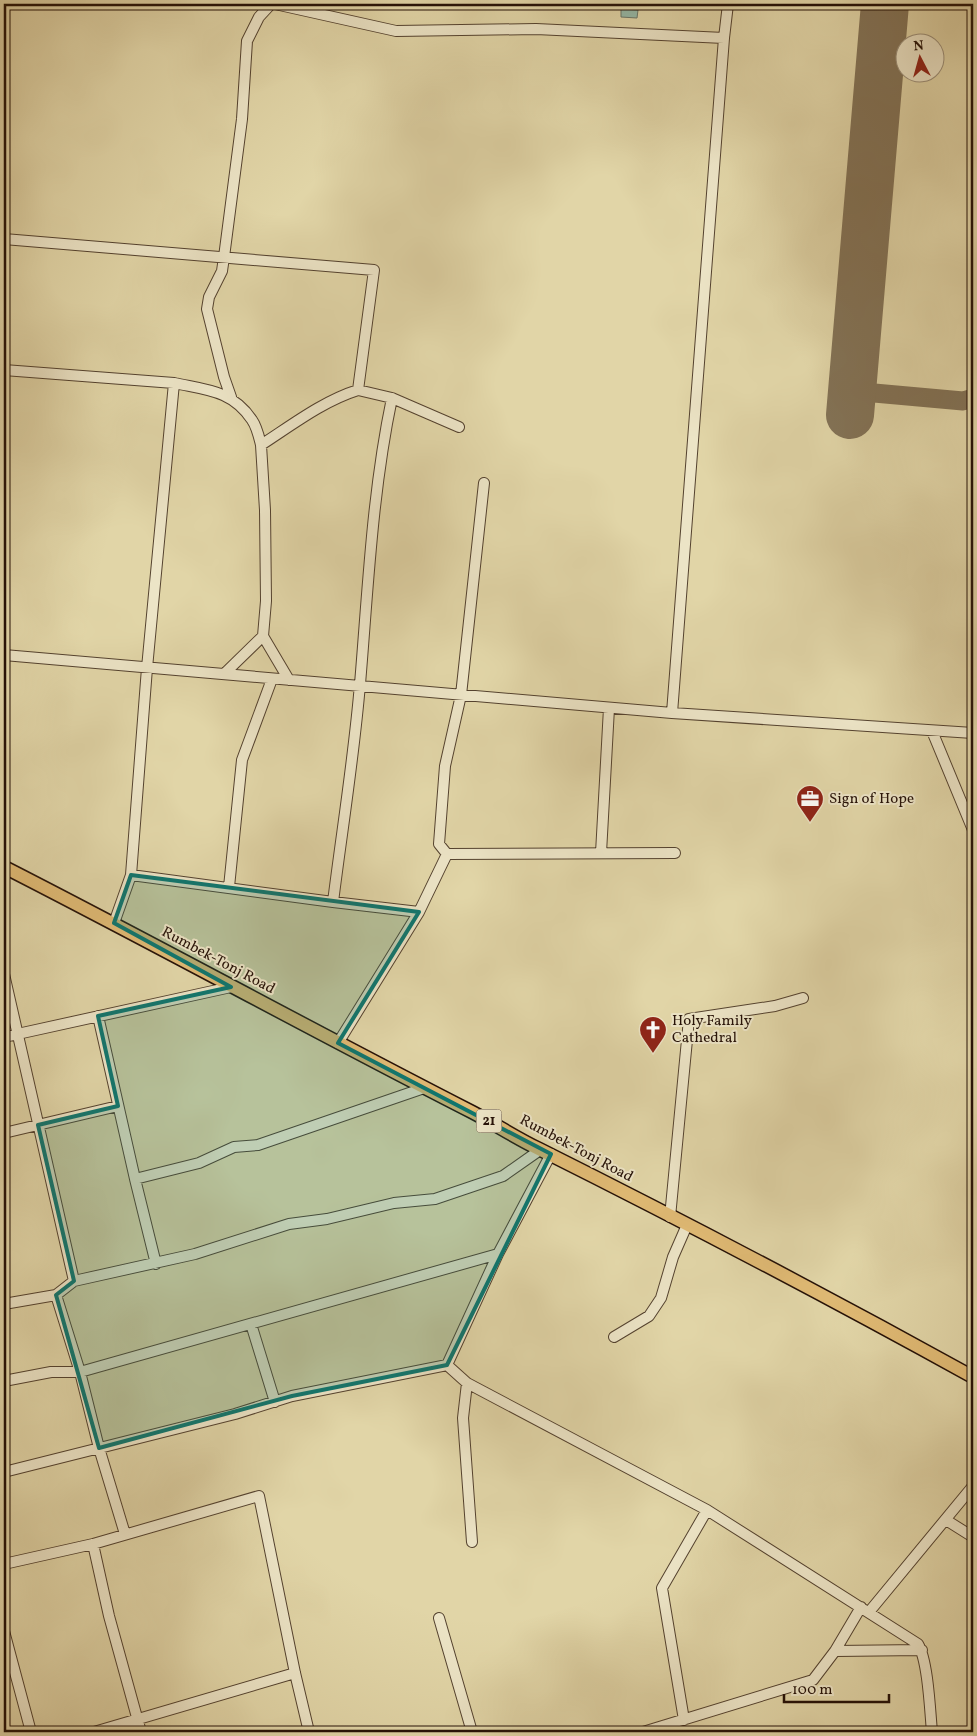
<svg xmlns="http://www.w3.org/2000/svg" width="977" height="1736" font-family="Vollkorn,serif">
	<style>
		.water { fill: #94b9a8; stroke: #687668 }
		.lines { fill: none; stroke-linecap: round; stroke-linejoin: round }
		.taxiway { stroke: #837357; stroke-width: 19 }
		.runway { stroke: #837357; stroke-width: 48 }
		.minor-casing { stroke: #54422f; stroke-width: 12 }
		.major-casing { stroke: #251107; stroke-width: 15 }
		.minor { stroke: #ece4c6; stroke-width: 10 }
		.major { stroke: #e0ba74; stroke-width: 12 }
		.marked { fill: #0f766e; fill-opacity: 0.2; stroke: #0f766e; stroke-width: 4; stroke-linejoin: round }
		.labels { text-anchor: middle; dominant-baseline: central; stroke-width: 4; stroke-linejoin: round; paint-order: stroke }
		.shield { fill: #ece4c6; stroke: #615040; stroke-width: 1 }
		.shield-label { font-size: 14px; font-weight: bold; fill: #251107 }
		.poi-label { font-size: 15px; fill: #251107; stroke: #ece4c6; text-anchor: start }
		.street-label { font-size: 15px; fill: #251107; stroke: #ece4c6 }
	</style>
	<rect width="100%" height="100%" fill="#e1d5a7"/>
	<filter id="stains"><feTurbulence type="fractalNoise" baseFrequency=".004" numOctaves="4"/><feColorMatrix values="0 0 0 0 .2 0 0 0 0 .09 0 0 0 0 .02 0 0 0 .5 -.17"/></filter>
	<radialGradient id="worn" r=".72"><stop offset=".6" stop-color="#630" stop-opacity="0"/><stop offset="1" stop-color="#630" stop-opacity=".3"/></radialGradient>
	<path class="water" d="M 621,9 L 638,10 L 637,18 L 621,17 Z"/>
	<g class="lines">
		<path class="taxiway" d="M 852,391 L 963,401 L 973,398"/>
		<path class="runway" d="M 850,415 L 885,4"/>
		<defs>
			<path id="minor" d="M 275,4 L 396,31 L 536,29 L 724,38
				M 4,239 L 374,270 L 358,390 L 392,398 L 459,427
				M 4,370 L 174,383 L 147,668 L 131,875 L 114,923
				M 174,383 C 206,390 232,390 252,420 C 257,427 259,437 261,445 C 292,425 323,401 358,390
				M 231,397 L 224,377 L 207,309 L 209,297 L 222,271 L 224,257 L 242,119 L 247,41 L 259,17 L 271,4
				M 263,636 L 289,680
				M 4,655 L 672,713 L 973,733
				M 224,674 L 263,636 L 266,601 L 265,510 L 261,445
				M 672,713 L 724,38 L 728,4
				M 932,731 L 973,830
				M 601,853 L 609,708
				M 447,854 L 439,844 L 445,766 L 461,695 L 484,483
				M 131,875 L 333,902 L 419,912
				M 229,887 L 242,760 L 272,679
				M 333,902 C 342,830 354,757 360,684 C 368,589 372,493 392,398
				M 4,974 L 74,1281
				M 98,1016 L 135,1179
				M 4,1037 L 231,987
				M 338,1043 L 419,912 L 447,854 L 675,853
				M 4,1133 L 118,1106
				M 670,1217 L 689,1019 L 775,1006 L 803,998
				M 156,1264 L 135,1179 L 199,1163 L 234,1147 L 258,1145 L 424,1088
				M 56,1295 L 80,1372 L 99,1448 L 125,1534
				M 4,1304 L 56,1295 L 74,1281 L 195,1254 L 289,1224 L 327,1219 L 394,1203 L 435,1199 L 503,1176 L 540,1150
				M 251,1324 L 275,1402
				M 614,1337 L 649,1316 L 661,1298 L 673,1257 L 687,1225
				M 447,1365 L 498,1254
				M 4,1381 L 51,1372 L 80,1372 L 498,1254 L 551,1154
				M 467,1383 L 463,1418 L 472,1542
				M 4,1472 L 235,1414 L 292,1396 L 447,1365 L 467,1383 L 707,1510 L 918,1644 C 928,1661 930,1710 932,1732
				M 946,1520 L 973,1537
				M 93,1544 L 109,1616 L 141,1732
				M 4,1564 L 93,1544 L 259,1496 L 295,1673 L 309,1732
				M 869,1612 L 973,1486
				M 439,1618 L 472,1732
				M 4,1631 L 31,1732
				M 835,1651 L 861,1607
				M 684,1720 L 662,1588 L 707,1510
				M 94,1732 L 295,1673
				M 643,1732 L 813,1680 L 835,1651 L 922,1650"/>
			<path id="major" d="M 4,867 C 161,947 315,1032 472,1112 C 495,1124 516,1138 539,1149 C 685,1222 830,1298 973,1377"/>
		</defs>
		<use href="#minor" class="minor-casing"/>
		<use href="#major" class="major-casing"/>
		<use href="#minor" class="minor"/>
		<use href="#major" class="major"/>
	</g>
	<path class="marked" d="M 131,875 L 419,912 L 338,1043 L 551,1154 L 447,1365 L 292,1396 L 99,1448 L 56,1295 L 74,1281 L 38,1125 L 118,1106 L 98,1016 L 231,987 L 114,923 Z"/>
	<defs>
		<symbol id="office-pin" viewBox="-11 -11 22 30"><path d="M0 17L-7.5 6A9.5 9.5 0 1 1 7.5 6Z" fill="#8f2418" stroke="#ece4c6"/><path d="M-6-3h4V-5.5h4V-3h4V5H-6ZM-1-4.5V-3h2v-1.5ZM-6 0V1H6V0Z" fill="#fff"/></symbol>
		<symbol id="church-pin" viewBox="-11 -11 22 30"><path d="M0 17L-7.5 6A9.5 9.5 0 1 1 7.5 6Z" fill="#8f2418" stroke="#ece4c6"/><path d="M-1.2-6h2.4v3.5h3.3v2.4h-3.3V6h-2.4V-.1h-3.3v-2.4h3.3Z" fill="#fff"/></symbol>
	</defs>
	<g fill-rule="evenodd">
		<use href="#office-pin" x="794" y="783" width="32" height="43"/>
		<use href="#church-pin" x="637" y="1014" width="32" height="43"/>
	</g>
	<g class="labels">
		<rect class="shield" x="476.5" y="1109.5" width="25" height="23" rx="4"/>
		<g class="shield-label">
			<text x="489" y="1121">21</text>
		</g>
		<g class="poi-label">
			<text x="829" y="799">Sign of Hope</text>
			<text x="672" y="1021">Holy Family<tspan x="672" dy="17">Cathedral</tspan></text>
		</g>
		<g class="street-label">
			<text transform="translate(218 961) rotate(28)">Rumbek-Tonj Road</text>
			<text transform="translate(576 1149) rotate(28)">Rumbek-Tonj Road</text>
		</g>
	</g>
	<rect width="977" height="1736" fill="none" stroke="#e1d5a7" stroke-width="20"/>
	<rect x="5" y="5" width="967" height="1726" fill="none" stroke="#251107" stroke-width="2.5"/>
	<rect x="10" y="10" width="957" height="1716" fill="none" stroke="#251107"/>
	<g transform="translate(920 58) rotate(354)"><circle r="24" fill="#ece4c6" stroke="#9c907a"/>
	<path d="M0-4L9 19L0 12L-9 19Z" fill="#8f2418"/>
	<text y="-8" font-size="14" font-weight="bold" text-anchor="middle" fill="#251107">N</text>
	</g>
	<path d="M784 1694v8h105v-8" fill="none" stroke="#251107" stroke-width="2.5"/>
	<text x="792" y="1694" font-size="15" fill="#251107" stroke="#ece4c6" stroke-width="4" paint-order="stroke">100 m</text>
	<rect width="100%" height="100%" filter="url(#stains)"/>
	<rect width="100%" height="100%" fill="url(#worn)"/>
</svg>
